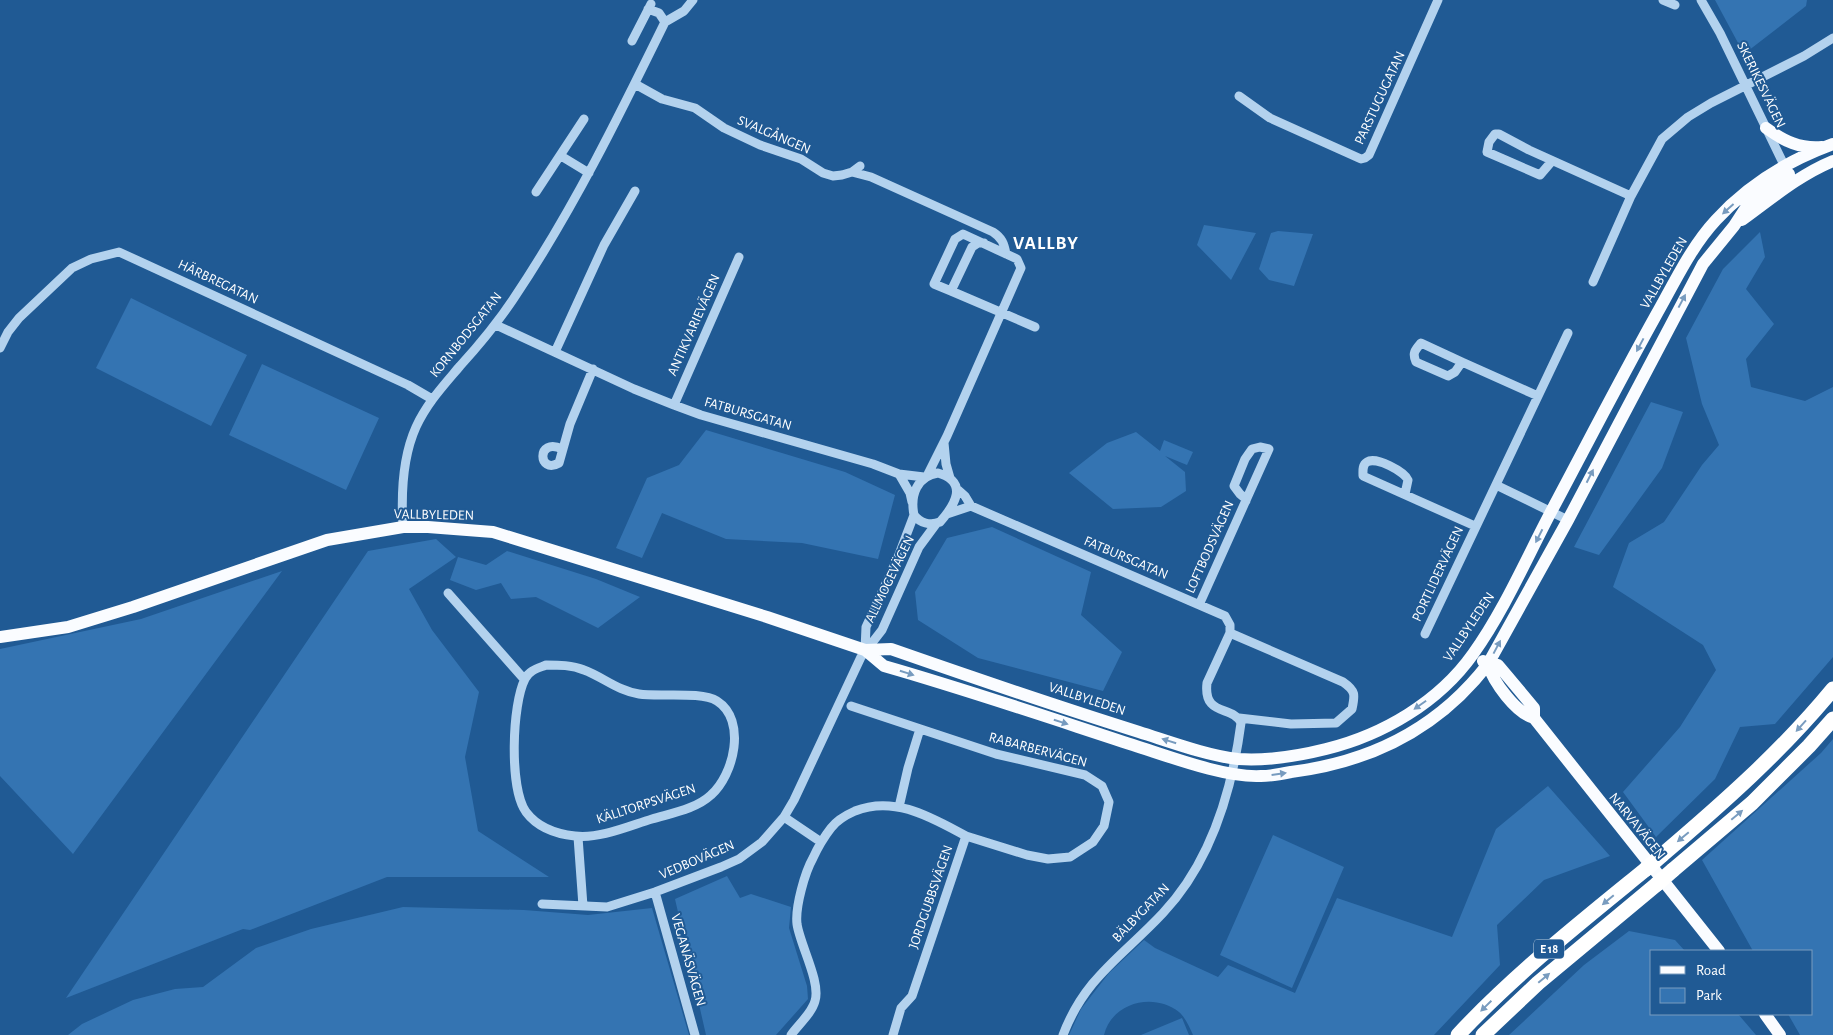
<svg xmlns="http://www.w3.org/2000/svg" width="1833" height="1035" font-family="'Alegreya Sans',sans-serif">
	<style>
		.green { fill: #3474b2 }
		.lines { fill: none; stroke-linecap: round; stroke-linejoin: round }
		.minor { stroke: #b3d2ee; stroke-width: 9 }
		.major { stroke: #fafcff; stroke-width: 12 }
		.highway { stroke: #fff; stroke-width: 15 }
		.highway-bridge { stroke: #fff; stroke-width: 15 }
		.oneway { fill: #779bbf }
		.oneway2 { fill: #799cbf }
		.labels { text-anchor: middle; dominant-baseline: central; stroke-width: 4; stroke-linejoin: round; paint-order: stroke }
		.shield { fill: #205a94; stroke: #bccedf; stroke-width: 1 }
		.shield-label { font-size: 12px; font-weight: bold; fill: #fff }
		.street-label { font-size: 14px; fill: #fff; stroke: #205a94 }
		.district-label { font-size: 19px; font-weight: bold; letter-spacing: 1px; fill: #fff; stroke: #205a94 }
	</style>
	<rect width="100%" height="100%" fill="#205a94"/>
	<path class="green" d="M 1715,0 L 1807,0 L 1806,6 L 1744,54 Z
		M 1204,225 L 1256,233 L 1231,280 L 1197,245 Z
		M 1278,231 L 1313,234 L 1294,286 L 1269,280 L 1259,269 L 1271,233 Z
		M 1760,232 L 1765,257 L 1746,289 L 1774,324 L 1746,359 L 1751,387 L 1805,401 L 1833,387 L 1833,657 L 1775,724 L 1740,727 L 1715,779 L 1656,837 L 1623,792 L 1680,727 L 1716,670 L 1703,645 L 1613,587 L 1629,543 L 1664,522 L 1702,465 L 1719,445 L 1702,404 L 1686,338 L 1723,269 Z
		M 131,298 L 247,355 L 211,426 L 96,368 Z
		M 262,364 L 379,418 L 346,490 L 229,435 Z
		M 1651,402 L 1683,412 L 1662,468 L 1599,555 L 1574,547 Z
		M 706,430 L 845,472 L 895,495 L 878,559 L 802,543 L 726,539 L 662,513 L 642,558 L 616,548 L 647,478 L 679,465 Z
		M 1136,432 L 1160,451 L 1164,440 L 1193,452 L 1187,465 L 1165,456 L 1185,472 L 1186,491 L 1161,507 L 1113,509 L 1069,473 L 1107,443 Z
		M 992,527 L 1091,572 L 1081,615 L 1122,652 L 1103,691 L 978,658 L 918,620 L 915,592 L 947,538 Z
		M 436,539 L 456,557 L 409,589 L 432,630 L 479,692 L 465,757 L 478,831 L 549,877 L 387,877 L 250,930 L 243,929 L 66,998 L 368,551 Z
		M 507,551 L 596,579 L 640,597 L 598,628 L 536,597 L 511,599 L 501,583 L 476,590 L 450,580 L 458,557 L 486,565 Z
		M 282,571 L 73,854 L 0,776 L 0,649 L 141,619 Z
		M 1833,739 L 1833,1035 L 1800,1035 L 1788,1014 L 1812,1014 L 1812,951 L 1753,951 L 1702,860 L 1821,753 Z
		M 1548,786 L 1610,856 L 1544,880 L 1497,925 L 1500,965 L 1434,1035 L 1193,1035 C 1190,1028 1185,1017 1179,1012 C 1154,992 1112,1002 1104,1035 L 1069,1035 L 1081,1009 L 1109,973 L 1144,940 L 1155,948 L 1218,977 L 1228,965 L 1295,993 L 1337,898 L 1452,937 L 1496,829 Z
		M 1273,835 L 1344,867 L 1292,988 L 1220,955 Z
		M 727,876 L 740,898 L 751,894 L 791,907 L 789,928 L 807,986 L 808,999 L 776,1035 L 706,1035 L 675,899 Z
		M 403,907 L 524,910 L 588,915 L 652,908 L 689,1035 L 68,1035 L 82,1024 L 133,1000 L 175,989 L 203,987 L 256,948 L 311,929 Z
		M 1629,931 L 1675,940 L 1685,951 L 1652,951 L 1652,1014 L 1738,1014 L 1756,1035 L 1509,1035 L 1584,965 Z
		M 1182,1018 L 1189,1035 L 1141,1035 Z"/>
	<g class="lines">
		<path class="minor" d="M 1663,0 L 1675,5
			M 1701,0 L 1720,33 L 1786,169
			M 648,9 L 659,13 L 665,22
			M 632,41 L 651,4
			M 635,84 L 662,99 L 695,108 L 724,128 L 760,145 L 801,159 L 823,173 L 833,176 L 842,175 L 852,172 L 860,166
			M 1239,96 L 1270,118 L 1361,159 L 1365,158 L 1369,155 L 1438,0
			M 561,156 L 589,173
			M 1552,161 L 1540,175 L 1487,152 L 1489,142 L 1495,134 L 1499,134 L 1529,150 L 1631,196
			M 852,172 L 871,177 L 993,232 C 1002,238 1004,243 1006,254
			M 536,192 L 584,119
			M 984,243 L 978,243 L 972,247 L 951,291 L 1035,327
			M 1593,282 L 1631,196 L 1662,139 L 1688,117 L 1711,103 L 1804,56 L 1833,38
			M 496,325 L 634,389 L 674,405 L 701,415 L 873,464 L 899,474 L 924,477
			M 0,348 L 8,332 L 19,318 L 72,268 L 91,259 L 119,252 L 408,385 L 432,399
			M 555,352 L 604,245 L 635,191
			M 1462,362 L 1421,343 C 1415,350 1412,353 1416,362 L 1448,376 L 1455,372 L 1462,362 L 1538,396
			M 674,405 L 739,257
			M 944,443 L 946,464 L 950,478
			M 562,449 C 536,437 538,475 559,463 L 570,424 L 593,369
			M 938,473 C 969,482 955,505 940,522 C 930,526 920,523 914,515 C 910,495 917,476 938,473 Z
			M 899,474 L 910,493 L 912,502
			M 928,474 L 947,436 L 1021,268 L 1017,259 L 963,234 L 955,239 L 934,284 L 951,291
			M 1496,485 L 1568,520
			M 956,488 L 965,496 L 971,506
			M 1405,494 L 1408,480 C 1405,472 1376,456 1367,462 C 1362,465 1363,471 1363,476 L 1475,526
			M 947,514 L 971,506 L 1225,616 L 1230,625 L 1230,633 L 1207,683 C 1203,717 1233,705 1241,723 C 1232,791 1211,862 1163,913 C 1123,956 1085,977 1063,1035
			M 403,527 C 401,494 402,458 416,427 C 427,403 444,385 460,366 C 480,344 498,322 514,298 C 573,210 619,116 665,22 L 684,11 L 693,0
			M 448,593 L 524,679
			M 1199,605 L 1269,449 L 1260,447 L 1252,449 L 1245,459 L 1234,486 L 1240,494 L 1246,499 L 1246,501
			M 1230,633 L 1343,682 C 1356,691 1355,695 1352,709 L 1336,723 L 1291,724 L 1239,718
			M 1425,634 L 1568,333
			M 865,650 L 866,627 L 898,557 L 914,515
			M 546,665 C 559,665 572,665 584,670 C 603,677 618,691 639,694 C 659,697 702,691 717,701 C 747,720 734,775 711,795 C 696,809 672,813 652,819 C 629,826 600,839 575,836 C 556,834 538,828 526,812 C 509,788 512,704 525,679 C 529,670 539,668 546,665 Z
			M 851,706 L 996,754 L 1085,775 L 1102,786 L 1109,802 L 1104,826 L 1093,842 L 1070,857 L 1048,859 L 1027,855 L 966,836
			M 899,807 L 908,768 L 920,729
			M 784,817 L 821,842
			M 578,837 L 583,906
			M 655,892 L 695,1035
			M 542,904 L 607,907 L 655,892 L 721,867 L 739,859 L 762,842 L 784,817 L 794,800 L 861,657 L 882,630 L 919,547 L 936,524
			M 791,1035 C 798,1025 812,1013 815,1001 C 821,982 800,945 797,924 C 795,907 805,872 813,858 C 818,847 824,837 831,828 C 837,820 846,815 855,811 C 895,795 932,818 966,836 L 912,996 L 901,1008 L 893,1035"/>
		<path class="major" d="M 1766,128 C 1784,141 1800,149 1822,147
			M 1742,220 C 1771,199 1799,175 1833,161
			M 0,637 L 68,627 L 133,607 L 327,540 L 403,527 L 428,527 L 493,532 L 767,617 L 865,650 L 891,649 C 974,678 1056,706 1139,732 C 1168,741 1208,756 1238,759 C 1267,761 1298,756 1326,749 C 1383,735 1439,702 1473,654 C 1505,609 1527,557 1553,508 C 1587,444 1620,380 1655,317 C 1674,284 1690,248 1716,220 C 1748,185 1789,160 1833,144
			M 865,650 L 884,666 C 968,690 1050,718 1133,745 C 1168,756 1225,778 1261,776 C 1271,776 1281,774 1291,772 C 1371,762 1438,729 1488,664 L 1568,520 L 1703,264 L 1734,226 L 1749,203 L 1789,174
			M 1483,661 L 1488,664 L 1498,665 L 1534,708 L 1534,718
			M 1488,664 C 1493,682 1516,713 1534,718 L 1719,951
			M 1765,1014 L 1780,1035"/>
		<path class="highway" d="M 1662,855 C 1723,803 1782,751 1833,689
			M 1673,870 L 1752,803 L 1809,746 L 1833,719
			M 1458,1035 C 1515,974 1581,922 1646,869
			M 1483,1035 L 1538,983 L 1657,884"/>
		<path class="highway-bridge" d="M 1646,869 L 1662,855
			M 1657,884 L 1673,870"/>
	</g>
	<defs><path id="oneway-solid" d="M-6-.8H1V-3.2L6.5 0L1 3.2V.8H-6Z" transform="scale(1.25)"/></defs>
	<g class="oneway">
		<use href="#oneway-solid" transform="translate(1728 209) rotate(138)"/>
		<use href="#oneway-solid" transform="translate(1682 301) rotate(-62)"/>
		<use href="#oneway-solid" transform="translate(1640 345) rotate(118)"/>
		<use href="#oneway-solid" transform="translate(1590 476) rotate(-63)"/>
		<use href="#oneway-solid" transform="translate(1539 536) rotate(117)"/>
		<use href="#oneway-solid" transform="translate(1497 647) rotate(-62)"/>
		<use href="#oneway-solid" transform="translate(907 673) rotate(18)"/>
		<use href="#oneway-solid" transform="translate(1420 705) rotate(145)"/>
		<use href="#oneway-solid" transform="translate(1061 722) rotate(17)"/>
		<use href="#oneway-solid" transform="translate(1169 741) rotate(-163)"/>
		<use href="#oneway-solid" transform="translate(1279 774) rotate(-8)"/>
	</g>
	<g class="oneway2">
		<use href="#oneway-solid" transform="translate(1801 726) rotate(132)"/>
		<use href="#oneway-solid" transform="translate(1737 815) rotate(-40)"/>
		<use href="#oneway-solid" transform="translate(1683 837) rotate(140)"/>
		<use href="#oneway-solid" transform="translate(1608 900) rotate(140)"/>
		<use href="#oneway-solid" transform="translate(1544 978) rotate(-40)"/>
		<use href="#oneway-solid" transform="translate(1486 1006) rotate(136)"/>
	</g>
	<g class="labels">
		<rect class="shield" x="1534" y="939.5" width="30" height="19" rx="4"/>
		<g class="shield-label">
			<text x="1549" y="949">E 18</text>
		</g>
		<g class="street-label">
			<text transform="translate(1761 85) rotate(64)">SKERIKESVÄGEN</text>
			<text transform="translate(1380 98) rotate(-65)">PARSTUGUGATAN</text>
			<text transform="translate(774 135) rotate(23)">SVALGÅNGEN</text>
			<text transform="translate(1664 273) rotate(-60)">VALLBYLEDEN</text>
			<text transform="translate(218 282) rotate(25)">HÄRBREGATAN</text>
			<text transform="translate(694 325) rotate(-66)">ANTIKVARIEVÄGEN</text>
			<text transform="translate(466 335) rotate(-51)">KORNBODSGATAN</text>
			<text transform="translate(748 414) rotate(16)">FATBURSGATAN</text>
			<text transform="translate(434 515) rotate(1)">VALLBYLEDEN</text>
			<text transform="translate(1210 547) rotate(-66)">LOFTBODSVÄGEN</text>
			<text transform="translate(1126 558) rotate(23)">FATBURSGATAN</text>
			<text transform="translate(1438 574) rotate(-65)">PORTLIDERVÄGEN</text>
			<text transform="translate(890 579) rotate(-64)">ALLMOGEVÄGEN</text>
			<text transform="translate(1469 627) rotate(-56)">VALLBYLEDEN</text>
			<text transform="translate(1087 699) rotate(18)">VALLBYLEDEN</text>
			<text transform="translate(1038 750) rotate(15)">RABARBERVÄGEN</text>
			<text transform="translate(646 804) rotate(-18)">KÄLLTORPSVÄGEN</text>
			<text transform="translate(1637 826) rotate(51)">NARVAVÄGEN</text>
			<text transform="translate(697 860) rotate(-23)">VEDBOVÄGEN</text>
			<text transform="translate(931 897) rotate(-71)">JORDGUBBSVÄGEN</text>
			<text transform="translate(1141 913) rotate(-46)">BÄLBYGATAN</text>
			<text transform="translate(688 960) rotate(74)">VEGANÄSVÄGEN</text>
		</g>
		<g class="district-label">
			<text x="1046" y="243">VALLBY</text>
		</g>
	</g>
	<rect x="1650" y="950" width="162" height="65" fill="#205a94" stroke="#799cbf"/>
	<rect x="1660" y="966" width="25" height="8" fill="#fafcff" stroke="#799cbf"/>
	<text x="1696" y="975" font-size="15" fill="#ffffff">Road</text>
	<rect x="1660" y="988" width="25" height="15" fill="#3474b2" stroke="#799cbf"/>
	<text x="1696" y="1000" font-size="15" fill="#ffffff">Park</text>
</svg>
